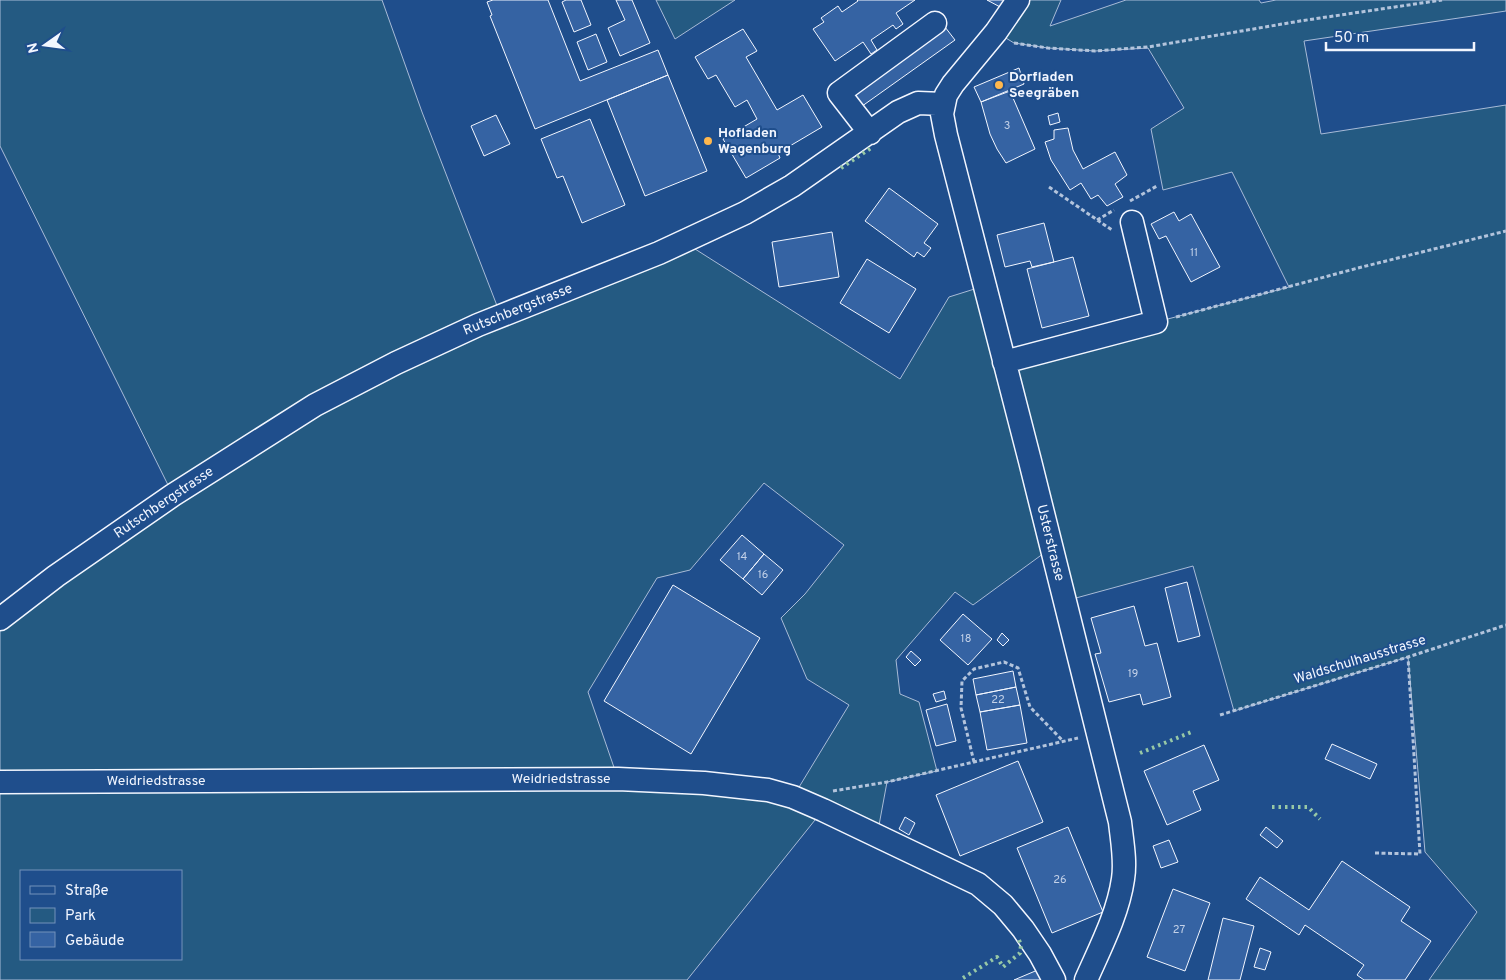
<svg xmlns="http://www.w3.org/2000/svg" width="1506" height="980" font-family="Overpass,sans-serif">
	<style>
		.green { fill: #245a82; stroke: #a8bbd7; fill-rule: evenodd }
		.building { fill: #3563a3; stroke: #f2f6ff }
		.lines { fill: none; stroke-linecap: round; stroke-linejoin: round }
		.minor-casing { stroke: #f2f6ff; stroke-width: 25 }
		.path { stroke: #b3c4dc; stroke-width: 3; stroke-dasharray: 4 2.5; stroke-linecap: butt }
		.minor { stroke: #1f4e8c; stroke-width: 22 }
		.hedge { stroke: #97c8a6; stroke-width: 4; stroke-dasharray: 2.5 4; stroke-linecap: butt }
		.poi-dot { fill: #ffb74d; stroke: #1f4e8c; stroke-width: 2 }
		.labels { text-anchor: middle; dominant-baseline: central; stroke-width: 4; stroke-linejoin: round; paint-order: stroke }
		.number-label { font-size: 11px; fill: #c3d1e8 }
		.poi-label { font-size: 14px; font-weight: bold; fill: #f2f6ff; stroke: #1f4e8c; text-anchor: start }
		.street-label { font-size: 14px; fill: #f2f6ff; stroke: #1f4e8c }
	</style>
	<rect width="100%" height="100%" fill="#1f4e8c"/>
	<path class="green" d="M 0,0 L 382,0 L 422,112 L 501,316 L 684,242 L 900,379 L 949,297 L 984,286 L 1005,362 L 1289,287 L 1232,172 L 1163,190 L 1151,129 L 1184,108 L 1148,48 L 1095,51 L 1048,48 L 1014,43 L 996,32 L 1018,0 L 1061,0 L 1050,26 L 1126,0 L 1259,0 L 1261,3 L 1276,0 L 1506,0 L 1506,11 L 1304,41 L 1321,134 L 1506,105 L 1506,980 L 1429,980 L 1477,912 L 1425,852 L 1408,657 L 1234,711 L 1193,566 L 1065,601 L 1051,548 L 973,605 L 955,592 L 896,660 L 900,694 L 919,702 L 937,771 L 887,782 L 877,836 L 823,810 L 687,980 L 0,980 L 0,619 L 173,495 L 0,146 ZM 764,483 L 844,545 L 805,594 L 781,618 L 807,679 L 849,705 L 793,797 L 618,779 L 588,692 L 657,578 L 690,570 ZM 21,871 L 181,871 L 181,959 L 21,959 Z
		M 656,0 L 735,0 L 675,39 Z"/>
	<path class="building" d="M 493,0 L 548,0 L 580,81 L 658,50 L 668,75 L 535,129 L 490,16 L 492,15 L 487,2 Z
		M 566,0 L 581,0 L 591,25 L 574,32 L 562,2 Z
		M 616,0 L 632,0 L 650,43 L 620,56 L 608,28 L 625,20 Z
		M 857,0 L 915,0 L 896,13 L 903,24 L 896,29 L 893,25 L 871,40 L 877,50 L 871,54 L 863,42 L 835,61 L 813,29 L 824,22 L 821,18 L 838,6 L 842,12 L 858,1 Z
		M 987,0 L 1006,0 L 1002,8 Z
		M 945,27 L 955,40 L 858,109 L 849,96 Z
		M 743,29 L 757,51 L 746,57 L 777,110 L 803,95 L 822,127 L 778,153 L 780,158 L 746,178 L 723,139 L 757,119 L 747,100 L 735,107 L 716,75 L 708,79 L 695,57 Z
		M 596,34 L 607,62 L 588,70 L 577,42 Z
		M 1019,68 L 1024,84 L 981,102 L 974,87 Z
		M 668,75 L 707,171 L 645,196 L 607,100 Z
		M 1010,91 L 1035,149 L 1006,163 L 997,149 L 990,134 L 981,102 Z
		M 1058,113 L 1060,122 L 1050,125 L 1048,116 Z
		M 496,115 L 510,144 L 484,156 L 471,126 Z
		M 590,119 L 625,205 L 582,223 L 563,176 L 557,178 L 541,139 Z
		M 1068,128 L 1073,150 L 1083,169 L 1115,152 L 1127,175 L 1115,184 L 1123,197 L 1107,206 L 1098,195 L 1091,199 L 1081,183 L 1070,190 L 1051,160 L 1045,142 L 1054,139 L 1054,130 Z
		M 889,188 L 938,224 L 924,243 L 931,248 L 924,257 L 917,252 L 914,257 L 865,221 Z
		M 1174,212 L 1179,221 L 1191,214 L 1220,267 L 1191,282 L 1166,236 L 1159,239 L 1151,224 Z
		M 1044,223 L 1054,262 L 1032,267 L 1030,261 L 1005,267 L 997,235 Z
		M 832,232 L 839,277 L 779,287 L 772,242 Z
		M 1073,257 L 1089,316 L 1042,328 L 1027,269 Z
		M 867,259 L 916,289 L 889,333 L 840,303 Z
		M 742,535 L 764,554 L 743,579 L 720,560 Z
		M 764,554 L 783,570 L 762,595 L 743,579 Z
		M 1187,582 L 1200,636 L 1178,642 L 1165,588 Z
		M 673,585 L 760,638 L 691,754 L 604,701 Z
		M 1134,606 L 1145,646 L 1157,643 L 1171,697 L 1143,705 L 1140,694 L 1109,702 L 1095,654 L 1101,653 L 1091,618 Z
		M 963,614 L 992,639 L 968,665 L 940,640 Z
		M 1002,633 L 1009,640 L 1003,646 L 997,640 Z
		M 911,651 L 921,660 L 915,666 L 906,657 Z
		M 1013,671 L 1016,687 L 976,695 L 973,679 Z
		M 1016,687 L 1020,705 L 980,712 L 976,695 Z
		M 944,691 L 946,699 L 936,702 L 933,694 Z
		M 947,704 L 956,741 L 936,746 L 926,710 Z
		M 1020,705 L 1027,743 L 987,750 L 980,712 Z
		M 1332,744 L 1377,764 L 1370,779 L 1325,759 Z
		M 1204,745 L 1219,780 L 1193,791 L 1201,810 L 1167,825 L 1144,771 Z
		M 1018,761 L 1043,822 L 960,856 L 936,795 Z
		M 905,817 L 915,823 L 909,835 L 899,829 Z
		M 1068,827 L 1103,912 L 1052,933 L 1017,848 Z
		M 1266,827 L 1283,841 L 1277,848 L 1260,835 Z
		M 1169,840 L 1178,862 L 1161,868 L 1153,846 Z
		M 1342,861 L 1410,907 L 1401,921 L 1431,941 L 1405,980 L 1364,980 L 1357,975 L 1364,965 L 1305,925 L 1299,935 L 1246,899 L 1260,877 L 1309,910 Z
		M 1173,889 L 1210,903 L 1185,971 L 1147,957 Z
		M 1223,918 L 1254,926 L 1240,980 L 1208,980 Z
		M 1260,948 L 1271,952 L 1265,970 L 1254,967 Z
		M 1040,969 L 1045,980 L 1014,980 Z"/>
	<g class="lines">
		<defs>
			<path id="minor" d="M 1018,0 L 996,32 L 953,84 L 946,95 L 942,114 L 946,135 L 1030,461 L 1120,822 C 1122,841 1126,861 1123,879 C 1118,914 1100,948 1086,980
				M 870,133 L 839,93 L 935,23
				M 1004,362 L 1156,322 L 1132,222
				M 0,619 L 56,576 L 173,495 L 315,405 L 396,363 L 478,325 L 659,253 L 745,213 L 792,186 L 898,112 L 918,103 L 943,104
				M 0,782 L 618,779 L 704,783 L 768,790 L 793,797 L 823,810 L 978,884 L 1003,905 L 1023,929 L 1040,954 L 1054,980"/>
		</defs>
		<use href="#minor" class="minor-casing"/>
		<path class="path" d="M 1014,43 L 1048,48 L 1095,51 L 1148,47 L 1300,21 L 1442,0
			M 1049,187 L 1112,230
			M 1130,201 L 1157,186
			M 1097,220 L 1114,210
			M 1176,317 L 1358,268 L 1506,231
			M 1220,715 L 1408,657 L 1506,625
			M 974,762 L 961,708 L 962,681 L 974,669 L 1004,662 L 1018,668 L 1030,707 L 1063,741
			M 833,791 L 887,782 L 1078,738
			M 1375,853 L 1420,854 L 1408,657"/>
		<use href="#minor" class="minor"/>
		<path class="hedge" d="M 841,168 L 871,148
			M 1140,753 L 1194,731
			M 1272,807 L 1308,807 L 1320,819
			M 963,978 L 997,957 L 1003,967 L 1020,953 L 1021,945 L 1019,940"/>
	</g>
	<g class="poi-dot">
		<circle cx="999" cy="85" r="5"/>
		<circle cx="708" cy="141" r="5"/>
	</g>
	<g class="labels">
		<g class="number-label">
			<text x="1007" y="126">3</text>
			<text x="1194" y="253">11</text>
			<text x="742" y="557">14</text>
			<text x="763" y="575">16</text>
			<text x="966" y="639">18</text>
			<text x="1133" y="674">19</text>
			<text x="998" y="700">22</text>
			<text x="1060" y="880">26</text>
			<text x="1179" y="930">27</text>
		</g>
		<g class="poi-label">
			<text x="1009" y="77">Dorfladen<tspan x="1009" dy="16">Seegräben</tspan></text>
			<text x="718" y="133">Hofladen<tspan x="718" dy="16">Wagenburg</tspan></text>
		</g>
		<g class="street-label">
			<text transform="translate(518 310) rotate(-22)">Rutschbergstrasse</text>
			<text transform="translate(164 503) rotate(-34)">Rutschbergstrasse</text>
			<text transform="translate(1050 543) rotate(76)">Usterstrasse</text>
			<text transform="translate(1360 660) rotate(-17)">Waldschulhausstrasse</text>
			<text x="561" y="779">Weidriedstrasse</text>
			<text x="156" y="781">Weidriedstrasse</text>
		</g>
	</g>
	<rect x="20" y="870" width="162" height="90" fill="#1f4e8c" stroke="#7391ba"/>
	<rect x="30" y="886" width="25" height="8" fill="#1f4e8c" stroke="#7391ba"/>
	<text x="65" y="895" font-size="15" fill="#f2f6ff">Straße</text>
	<rect x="30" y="908" width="25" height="15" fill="#245a82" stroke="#7391ba"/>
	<text x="65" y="920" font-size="15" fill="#f2f6ff">Park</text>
	<rect x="30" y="932" width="25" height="15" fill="#3563a3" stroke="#7391ba"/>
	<text x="65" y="945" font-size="15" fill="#f2f6ff">Gebäude</text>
	<g transform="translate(45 45) rotate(256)" stroke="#1f4e8c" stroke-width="4" paint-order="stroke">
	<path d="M0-4L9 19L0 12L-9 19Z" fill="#f2f6ff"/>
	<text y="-8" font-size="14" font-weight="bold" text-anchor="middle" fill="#f2f6ff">N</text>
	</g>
	<path d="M1326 42v8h148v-8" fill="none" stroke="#f2f6ff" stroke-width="2.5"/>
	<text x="1334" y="42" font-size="15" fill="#f2f6ff" stroke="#1f4e8c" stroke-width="4" paint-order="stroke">50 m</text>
</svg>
